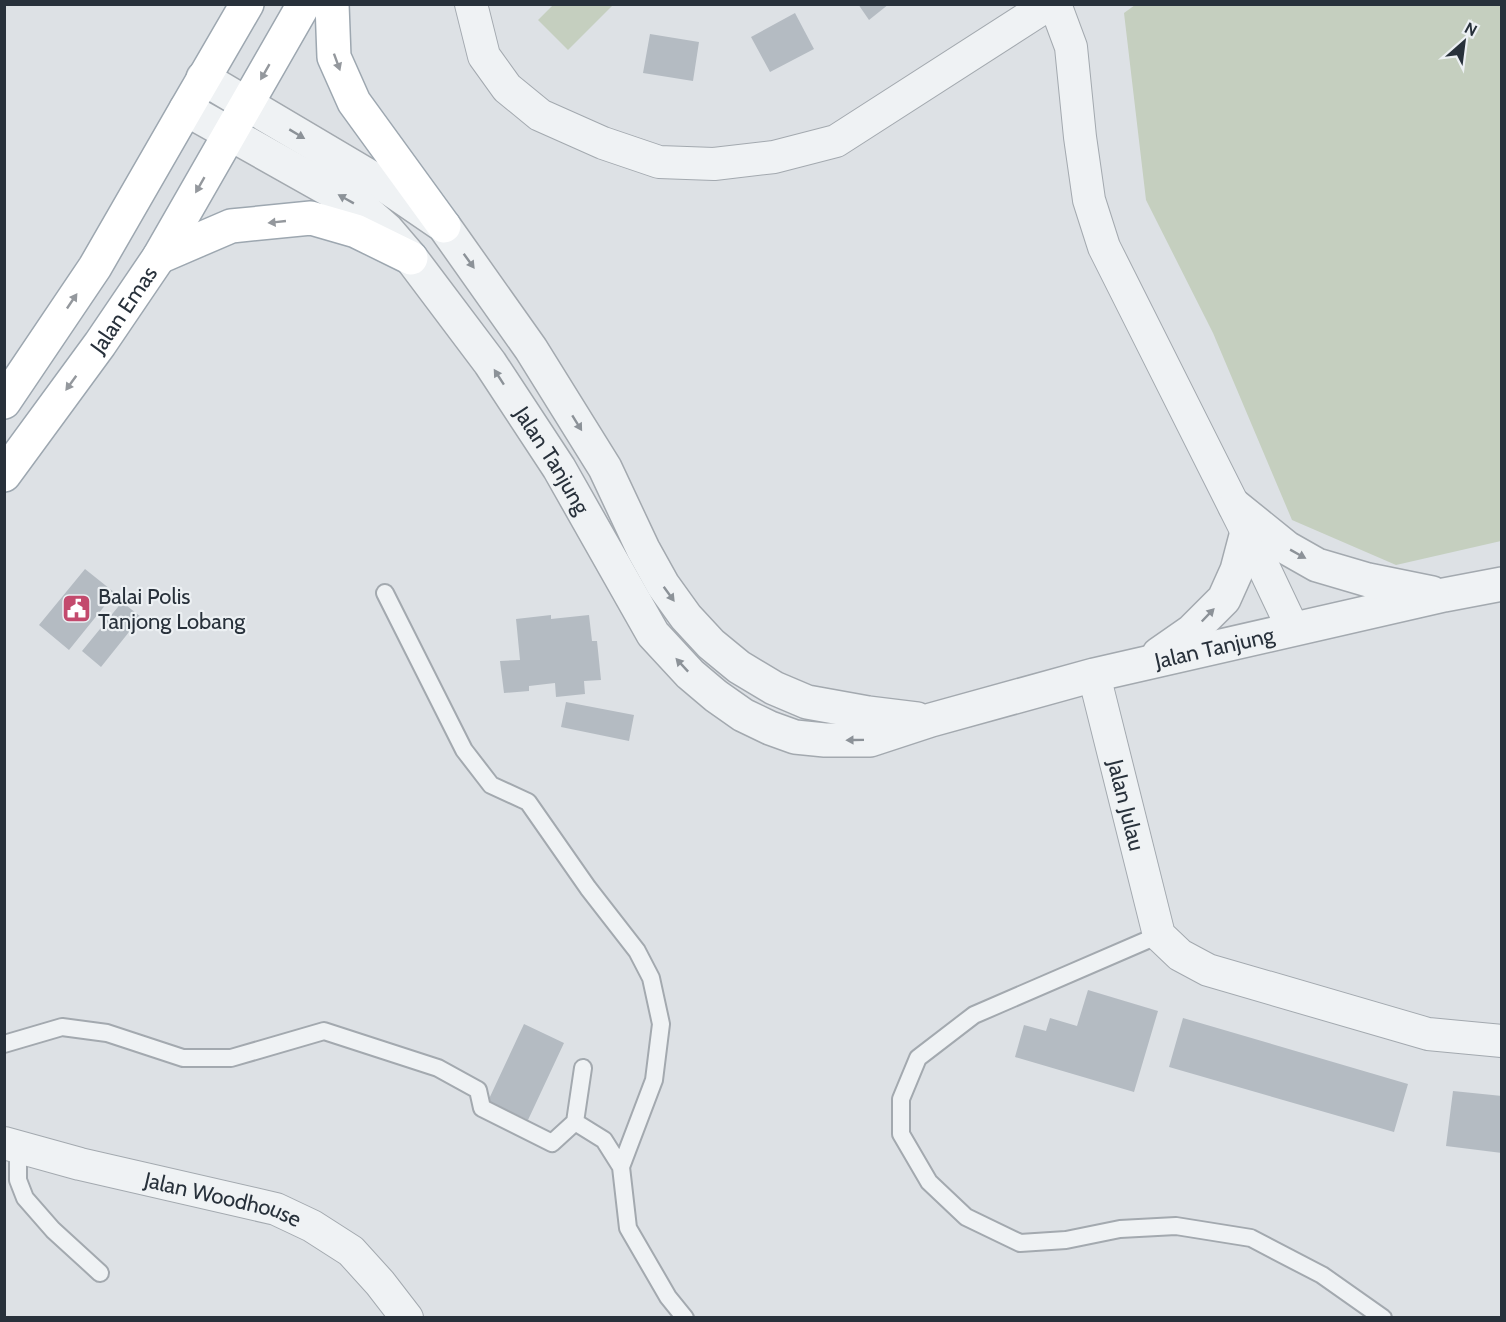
<svg xmlns="http://www.w3.org/2000/svg" width="1506" height="1322" font-family="Cabin,sans-serif">
	<style>
		.green { fill: #c5cfbf }
		.building { fill: #b4bbc2 }
		.lines { fill: none; stroke-linecap: round; stroke-linejoin: round }
		.service-casing { stroke: #a3a9af; stroke-width: 20 }
		.minor-casing { stroke: #a3a9af; stroke-width: 34 }
		.tertiary-casing { stroke: #a3a9af; stroke-width: 36 }
		.primary-casing { stroke: #9da7b0; stroke-width: 36 }
		.service { stroke: #eff2f4; stroke-width: 16 }
		.minor { stroke: #eff2f4; stroke-width: 32 }
		.tertiary { stroke: #eff2f4; stroke-width: 33 }
		.primary { stroke: #fff; stroke-width: 33 }
		.oneway { fill: #94989d }
		.oneway2 { fill: #8c9298 }
		.labels { text-anchor: middle; dominant-baseline: central; stroke-width: 4.5; stroke-linejoin: round; paint-order: stroke }
		.street-label { font-size: 22px; fill: #28313b; stroke: #ecf0f3 }
		.poi-label { font-size: 22px; fill: #28313b; stroke: #ecf0f3; text-anchor: start }
	</style>
	<rect width="100%" height="100%" fill="#dde1e5"/>
	<path class="green" d="M 553,5 L 553,4 L 613,5 L 568,50 L 538,20 Z
		M 1135,5 L 1501,5 L 1501,541 L 1396,565 L 1292,520 L 1213,333 L 1146,200 L 1124,13 Z"/>
	<path class="building" d="M 858,4 L 889,4 L 869,20 Z
		M 795,13 L 814,49 L 770,72 L 751,37 Z
		M 650,34 L 699,42 L 693,81 L 643,73 Z
		M 85,569 L 115,593 L 69,650 L 39,625 Z
		M 122,602 L 141,617 L 101,667 L 82,651 Z
		M 551,615 L 551,619 L 589,615 L 592,641 L 597,641 L 601,680 L 584,681 L 585,694 L 556,697 L 555,683 L 529,686 L 529,691 L 504,693 L 500,661 L 520,660 L 516,619 Z
		M 566,702 L 634,715 L 629,741 L 561,727 Z
		M 1088,990 L 1158,1011 L 1134,1092 L 1015,1057 L 1024,1025 L 1046,1031 L 1050,1018 L 1077,1026 Z
		M 1183,1018 L 1408,1084 L 1394,1132 L 1169,1067 Z
		M 524,1024 L 564,1043 L 528,1120 L 488,1101 Z
		M 1453,1091 L 1502,1096 L 1502,1153 L 1446,1146 Z"/>
	<g class="lines">
		<defs>
			<path id="service" d="M 385,593 L 464,750 L 491,785 L 528,802 L 588,888 L 637,951 L 651,978 L 661,1024 L 654,1080 L 621,1167
				M 1159,935 L 974,1015 L 918,1058 L 901,1099 L 901,1134 L 929,1182 L 966,1217 L 1020,1243 L 1066,1240 L 1120,1229 L 1176,1226 L 1251,1238 L 1322,1275 L 1383,1318
				M 4,1044 L 62,1027 L 107,1033 L 183,1058 L 231,1058 L 324,1031 L 438,1068 L 478,1090 L 482,1108 L 552,1143 L 575,1122 L 583,1068
				M 575,1122 L 604,1140 L 621,1167 L 628,1228 L 668,1297 L 685,1318
				M 18,1147 L 18,1180 L 25,1198 L 53,1230 L 100,1273"/>
			<g id="minor">
				<path d="M 471,4 L 484,56 L 507,88 L 540,115 L 603,143 L 659,162 L 714,164 L 774,157 L 836,141 L 1049,4"/>
				<path d="M 1055,4 L 1071,47 L 1080,137 L 1089,200 L 1104,247 L 1247,532 L 1293,629"/>
				<path id="s1" d="M 1094,675 L 1159,935 L 1180,955 L 1208,970 L 1428,1034 L 1502,1041"/>
				<path id="s2" d="M 4,1143 L 80,1164 L 276,1209 L 312,1226 L 351,1251 L 380,1283 L 407,1318"/>
			</g>
			<g id="tertiary">
				<path d="M 203,78 L 387,187 L 444,226 L 531,349 L 605,468 L 643,549 L 663,585 L 686,617 L 711,644 L 739,667 L 774,688 L 807,702 L 868,713 L 917,719"/>
				<path id="s3" d="M 186,109 L 362,208 L 387,230 L 411,258 L 490,363 L 559,468 L 653,634 L 690,674 L 716,696 L 743,715 L 770,728 L 795,737 L 825,740 L 870,740 L 931,720 L 1094,675 L 1444,595 L 1502,584"/>
				<path d="M 1235,506 L 1287,548 L 1317,565 L 1368,580 L 1432,593"/>
				<path d="M 1159,654 L 1192,631 L 1224,599 L 1237,570 L 1247,532"/>
			</g>
			<g id="primary">
				<path d="M 332,4 L 334,57 L 354,102 L 444,226"/>
				<path d="M 159,257 L 231,226 L 311,218 L 356,231 L 411,258"/>
				<path d="M 4,402 L 95,267 L 186,109 L 247,4"/>
				<path id="s4" d="M 4,475 L 100,344 L 159,257 L 304,4"/>
			</g>
		</defs>
		<use href="#service" class="service-casing"/>
		<use href="#minor" class="minor-casing"/>
		<use href="#tertiary" class="tertiary-casing"/>
		<use href="#primary" class="primary-casing"/>
		<use href="#service" class="service"/>
		<use href="#minor" class="minor"/>
		<use href="#tertiary" class="tertiary"/>
		<use href="#primary" class="primary"/>
	</g>
	<defs><path id="oneway-solid" d="M-6-.8H1V-3.2L6.5 0L1 3.2V.8H-6Z" transform="scale(1.5)"/></defs>
	<g class="oneway">
		<use href="#oneway-solid" transform="translate(337 62) rotate(70)"/>
		<use href="#oneway-solid" transform="translate(265 72) rotate(120)"/>
		<use href="#oneway-solid" transform="translate(200 185) rotate(120)"/>
		<use href="#oneway-solid" transform="translate(277 222) rotate(174)"/>
		<use href="#oneway-solid" transform="translate(72 301) rotate(-56)"/>
		<use href="#oneway-solid" transform="translate(71 383) rotate(126)"/>
	</g>
	<g class="oneway2">
		<use href="#oneway-solid" transform="translate(297 134) rotate(31)"/>
		<use href="#oneway-solid" transform="translate(346 199) rotate(-151)"/>
		<use href="#oneway-solid" transform="translate(469 261) rotate(54)"/>
		<use href="#oneway-solid" transform="translate(499 377) rotate(-123)"/>
		<use href="#oneway-solid" transform="translate(577 423) rotate(58)"/>
		<use href="#oneway-solid" transform="translate(1298 554) rotate(29)"/>
		<use href="#oneway-solid" transform="translate(669 594) rotate(54)"/>
		<use href="#oneway-solid" transform="translate(1208 615) rotate(-46)"/>
		<use href="#oneway-solid" transform="translate(682 665) rotate(-133)"/>
		<use href="#oneway-solid" transform="translate(855 740) rotate(179)"/>
	</g>
	<defs>
		<symbol id="civic-square" viewBox="-11 -11 22 22"><rect x="-9" y="-9" width="18" height="18" rx="4" fill="#c34a6d" stroke="#ecf0f3"/><path d="M-.6-6.5H3V-4.5H.6V-3L4-1V1h2V6H-6V1h2V-1L-.6-3ZM-1.2 2.5V6h2.4V2.5Z" fill="#fff"/></symbol>
	</defs>
	<g fill-rule="evenodd">
		<use href="#civic-square" x="60" y="592" width="33" height="33"/>
	</g>
	<g class="labels">
		<g class="street-label">
			<text stroke="none"><textPath href="#s4" startOffset="204">Jalan Emas</textPath></text>
			<text stroke="none"><textPath href="#s3" startOffset="519">Jalan Tanjung</textPath></text>
			<text stroke="none"><textPath href="#s3" startOffset="1330">Jalan Tanjung</textPath></text>
			<text stroke="none"><textPath href="#s1" startOffset="134">Jalan Julau</textPath></text>
			<text stroke="none"><textPath href="#s2" startOffset="226">Jalan Woodhouse</textPath></text>
		</g>
		<g class="poi-label">
			<text x="98" y="596">Balai Polis<tspan x="98" dy="25">Tanjong Lobang</tspan></text>
		</g>
	</g>
	<rect width="1506" height="1322" fill="none" stroke="#28313b" stroke-width="12"/>
	<g transform="translate(1464 42) rotate(28)" stroke="#ecf0f3" stroke-width="4.5" paint-order="stroke">
	<path d="M0-4.5L10 22L0 15L-10 22Z" fill="#28313b"/>
	<text y="-9" font-size="16" font-weight="bold" text-anchor="middle" fill="#28313b">N</text>
	</g>
</svg>
